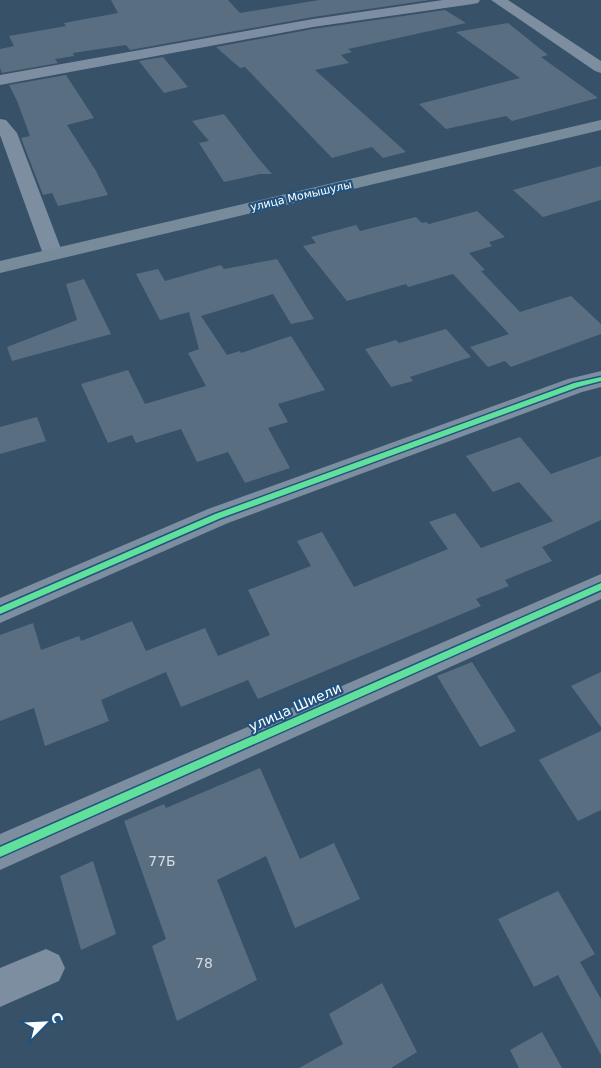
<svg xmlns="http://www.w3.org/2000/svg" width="601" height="1068" font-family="'DejaVu Sans',sans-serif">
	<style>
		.building { fill: #5a6e81 }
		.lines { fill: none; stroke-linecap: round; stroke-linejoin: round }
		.street { fill: #7c8ea0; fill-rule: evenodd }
		.secondary { fill: #788b9b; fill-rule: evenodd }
		.cycleway-casing { stroke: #22527e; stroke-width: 3 }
		.cycleway { fill: #60e19b; fill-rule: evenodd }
		.labels { text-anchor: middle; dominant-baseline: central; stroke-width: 4.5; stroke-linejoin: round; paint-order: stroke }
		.far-street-label { font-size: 11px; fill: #fff; stroke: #22527e }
		.street-label { font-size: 14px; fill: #fff; stroke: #22527e }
		.near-number-label { font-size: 14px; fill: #d6dbe0 }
	</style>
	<rect width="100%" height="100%" fill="#375169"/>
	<path class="building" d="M 111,0 L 228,0 L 240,13 L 319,0 L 430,0 L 313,17 L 130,50 L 126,45 L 73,53 L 74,56 L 55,59 L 58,63 L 2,73 L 0,68 L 0,49 L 14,46 L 9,36 L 66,26 L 64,23 L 118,13 Z
		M 445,10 L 466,23 L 348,49 L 352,52 L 341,55 L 349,63 L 315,70 L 406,152 L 383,158 L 372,147 L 332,158 L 245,67 L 240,68 L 216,47 L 313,29 Z
		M 508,23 L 548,55 L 541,57 L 598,98 L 512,121 L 506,116 L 446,129 L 419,104 L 520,78 L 456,32 Z
		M 163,57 L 188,87 L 164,93 L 139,61 Z
		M 66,75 L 94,118 L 67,125 L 96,171 L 108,195 L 58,206 L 52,193 L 43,195 L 21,138 L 30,136 L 17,101 L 9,85 Z
		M 224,114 L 258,158 L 272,174 L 260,174 L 224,182 L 199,143 L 209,141 L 192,121 Z
		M 601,166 L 601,200 L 543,217 L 513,190 Z
		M 477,211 L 505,237 L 489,242 L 492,246 L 469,253 L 485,270 L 481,271 L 520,312 L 571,296 L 601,324 L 601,334 L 511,367 L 505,361 L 488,367 L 470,347 L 509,334 L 453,274 L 408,287 L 406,284 L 347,301 L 303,246 L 316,243 L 311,237 L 356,225 L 360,231 L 416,217 L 422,223 L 426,222 L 429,224 Z
		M 277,259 L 314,319 L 291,324 L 273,294 L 201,316 L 227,355 L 240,351 L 241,353 L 291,336 L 325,390 L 278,404 L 288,422 L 268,428 L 290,468 L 245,483 L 228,452 L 197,462 L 181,429 L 136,443 L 132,435 L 108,443 L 81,384 L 128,370 L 145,404 L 206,386 L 188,353 L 199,349 L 189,312 L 160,320 L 136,274 L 158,269 L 165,281 L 221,265 L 224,269 Z
		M 84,279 L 111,334 L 12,361 L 7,347 L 77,320 L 66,284 Z
		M 446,329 L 471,357 L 410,377 L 413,381 L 391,387 L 365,349 L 396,340 L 399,343 Z
		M 37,417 L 46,441 L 0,454 L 0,427 Z
		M 520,437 L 551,474 L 601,456 L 601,520 L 542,547 L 552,561 L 505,580 L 509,586 L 476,599 L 481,606 L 258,699 L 248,680 L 181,707 L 166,672 L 101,700 L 109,721 L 45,746 L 34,708 L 0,721 L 0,635 L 33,623 L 41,650 L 79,636 L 81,641 L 132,621 L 146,651 L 205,628 L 218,656 L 270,635 L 248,590 L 311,566 L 297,541 L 322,532 L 354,587 L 448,549 L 429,522 L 455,513 L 481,548 L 553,521 L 519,482 L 493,492 L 466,456 Z
		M 472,662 L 516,731 L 480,747 L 437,676 Z
		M 601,672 L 601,727 L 571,686 Z
		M 601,731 L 601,810 L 578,821 L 539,760 Z
		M 260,768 L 300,859 L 334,843 L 360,899 L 295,928 L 266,856 L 217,880 L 257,980 L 177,1021 L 152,946 L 166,939 L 124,821 L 164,804 L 166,808 Z
		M 93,861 L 116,934 L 81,950 L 60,876 Z
		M 558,891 L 595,954 L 580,962 L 601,999 L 601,1055 L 558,975 L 534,987 L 498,919 Z
		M 382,983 L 417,1052 L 391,1068 L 299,1068 L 343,1044 L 329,1014 Z
		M 542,1032 L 562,1068 L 519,1068 L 510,1050 Z"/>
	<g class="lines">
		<path class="street" d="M 443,0 L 480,0 L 478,3 L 473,4 L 313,27 L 0,85 L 0,75 L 313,19 Z
			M 491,0 L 508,0 L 601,61 L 601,73 L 595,71 Z
			M 0,119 L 6,120 L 17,133 L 63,254 L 60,258 L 53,260 L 46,258 L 43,254 L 0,135 Z
			M 601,371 L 601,387 L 582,392 L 228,523 L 0,623 L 0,598 L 208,509 L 568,379 Z
			M 601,574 L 601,599 L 0,870 L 0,834 Z
			M 46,949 L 59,955 L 65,968 L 59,981 L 0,1007 L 0,968 Z"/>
		<path class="secondary" d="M 601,120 L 601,130 L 0,273 L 0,261 Z"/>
		<defs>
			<path id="cycleway" d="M 601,377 L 601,381 L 578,387 L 221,518 L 0,614 L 0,607 L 215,514 L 574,383 Z
				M 601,583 L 601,590 L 0,857 L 0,847 Z"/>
		</defs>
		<use href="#cycleway" class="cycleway-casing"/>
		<use href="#cycleway" class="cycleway"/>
	</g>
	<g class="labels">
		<g class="far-street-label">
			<text transform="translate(301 196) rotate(-13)">улица Момышулы</text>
		</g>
		<g class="street-label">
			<text transform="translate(295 707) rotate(-24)">улица Шиели</text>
		</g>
		<g class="near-number-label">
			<text x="162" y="861">77Б</text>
			<text x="204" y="963">78</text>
		</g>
	</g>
	<g transform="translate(45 1023) rotate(66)" stroke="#22527e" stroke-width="4" paint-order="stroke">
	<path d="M0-4L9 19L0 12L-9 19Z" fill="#ffffff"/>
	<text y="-8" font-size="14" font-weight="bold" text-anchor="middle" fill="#ffffff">С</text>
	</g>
</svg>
